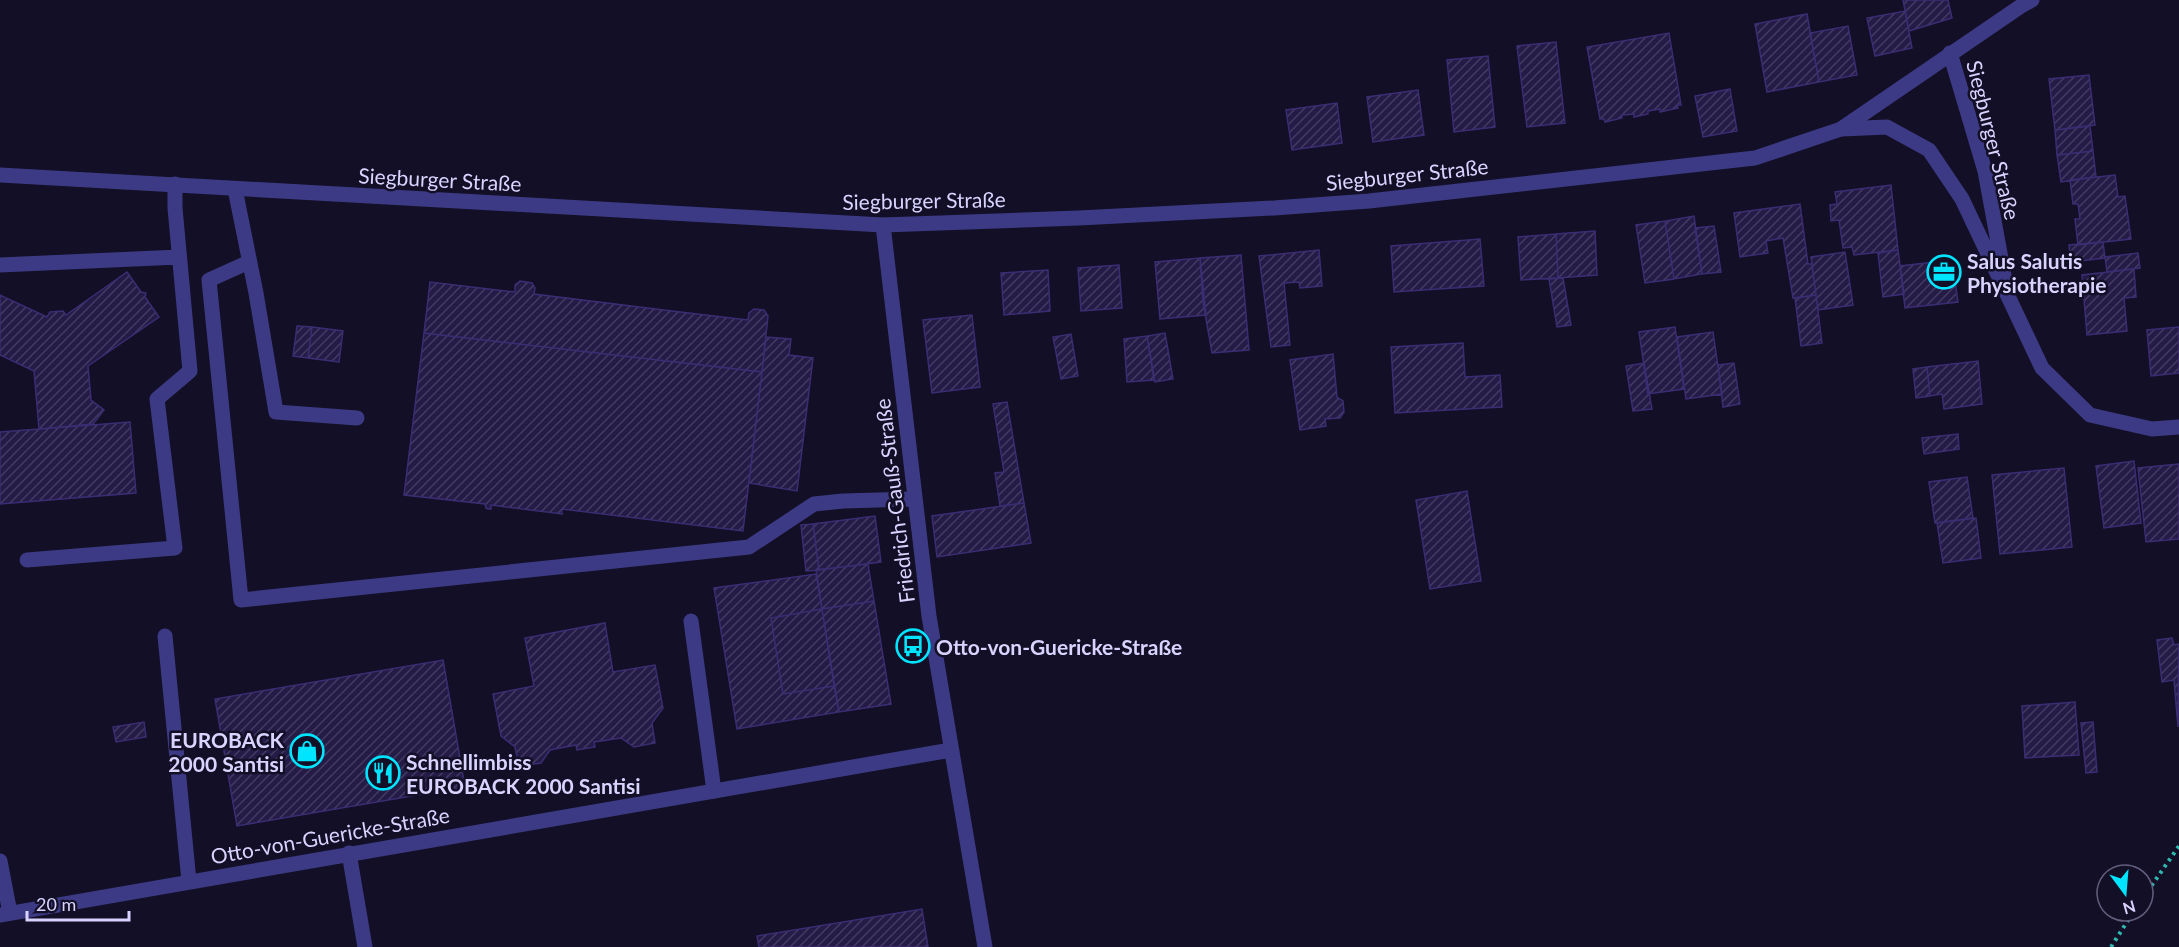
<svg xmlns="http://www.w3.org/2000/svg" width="2179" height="947" font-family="Lato,sans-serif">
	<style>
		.building { fill: url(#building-hatch); stroke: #3b2d73; stroke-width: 1.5 }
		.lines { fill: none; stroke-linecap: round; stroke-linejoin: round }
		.path { stroke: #2fb8b0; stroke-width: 4; stroke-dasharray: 3 4.5; stroke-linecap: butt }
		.service { stroke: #3d3a85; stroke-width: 15 }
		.minor { stroke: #3d3a85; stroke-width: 15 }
		.tertiary { stroke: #3d3a85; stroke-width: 15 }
		.labels { text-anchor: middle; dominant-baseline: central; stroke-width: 5; stroke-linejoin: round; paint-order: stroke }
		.street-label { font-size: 21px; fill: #d9d4ff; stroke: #130f26 }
		.poi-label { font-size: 21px; font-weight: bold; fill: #d9d4ff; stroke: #130f26; text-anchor: start }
	</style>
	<defs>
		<pattern id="building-hatch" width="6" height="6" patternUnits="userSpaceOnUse" patternTransform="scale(1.5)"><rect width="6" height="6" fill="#241b47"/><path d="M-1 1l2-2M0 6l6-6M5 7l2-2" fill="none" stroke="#433b63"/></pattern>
	</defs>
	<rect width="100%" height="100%" fill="#130f26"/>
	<path class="building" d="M 1903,0 L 1948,0 L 1952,18 L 1909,31 Z
		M 1905,11 L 1912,48 L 1875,56 L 1867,18 Z
		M 1807,14 L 1819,82 L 1767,92 L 1755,24 Z
		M 1848,26 L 1857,75 L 1819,82 L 1810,33 Z
		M 1669,33 L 1681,105 L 1677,105 L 1678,108 L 1660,112 L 1660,109 L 1648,111 L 1648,114 L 1634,117 L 1634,114 L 1622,115 L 1622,118 L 1605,122 L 1604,119 L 1600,119 L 1587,47 Z
		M 1556,42 L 1565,123 L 1527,127 L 1517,46 Z
		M 1488,56 L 1495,127 L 1454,132 L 1447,60 Z
		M 2089,75 L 2095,125 L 2055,130 L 2049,79 Z
		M 1730,89 L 1737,131 L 1703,137 L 1695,96 Z
		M 1418,90 L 1424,135 L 1373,142 L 1367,97 Z
		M 1337,103 L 1342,143 L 1292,150 L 1286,110 Z
		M 2090,126 L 2093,151 L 2057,155 L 2055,130 Z
		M 2093,151 L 2096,177 L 2061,182 L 2057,155 Z
		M 2115,175 L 2118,197 L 2125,196 L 2131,239 L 2078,245 L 2075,219 L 2080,219 L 2078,204 L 2073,204 L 2070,180 Z
		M 1891,185 L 1898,250 L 1854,255 L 1852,247 L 1843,248 L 1839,220 L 1831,221 L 1830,205 L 1837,204 L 1835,192 Z
		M 1800,204 L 1808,264 L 1812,264 L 1816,295 L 1793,298 L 1783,238 L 1766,241 L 1768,253 L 1740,257 L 1734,213 Z
		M 1694,216 L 1702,274 L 1674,279 L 1665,221 Z
		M 1665,221 L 1674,279 L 1645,283 L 1636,225 Z
		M 1714,226 L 1721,272 L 1702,274 L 1695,228 Z
		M 1595,231 L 1597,275 L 1558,278 L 1556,234 Z
		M 1556,234 L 1558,278 L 1521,280 L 1518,237 Z
		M 1480,239 L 1484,286 L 1394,292 L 1391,246 Z
		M 2103,242 L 2105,258 L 2071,262 L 2069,245 Z
		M 1319,250 L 1322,286 L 1300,288 L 1299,282 L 1284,283 L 1290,345 L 1271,347 L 1259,256 Z
		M 1898,250 L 1904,294 L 1883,297 L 1878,253 Z
		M 1845,252 L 1853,305 L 1818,310 L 1811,257 Z
		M 2138,253 L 2140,268 L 2107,272 L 2105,257 Z
		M 1241,255 L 1249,350 L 1212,353 L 1203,302 L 1200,258 Z
		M 1200,258 L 1206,315 L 1160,319 L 1155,262 Z
		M 1952,260 L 1958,302 L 1905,308 L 1900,266 Z
		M 1119,265 L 1122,308 L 1081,311 L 1078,268 Z
		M 2134,269 L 2136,297 L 2124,298 L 2127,331 L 2087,335 L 2082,275 Z
		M 1048,270 L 1050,311 L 1004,315 L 1001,273 Z
		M 127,272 L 141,292 L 146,293 L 145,297 L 159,317 L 88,366 L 91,400 L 104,410 L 93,424 L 39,429 L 34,371 L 0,355 L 0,295 L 47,317 L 50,312 L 63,311 L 66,315 Z
		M 1563,278 L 1571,325 L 1557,327 L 1549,279 Z
		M 520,281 L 532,283 L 535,288 L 534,294 L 672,311 L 748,320 L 749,313 L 754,309 L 764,310 L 768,316 L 762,372 L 424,333 L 430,282 L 515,292 L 515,285 Z
		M 1816,295 L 1822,343 L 1801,346 L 1795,298 Z
		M 972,315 L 980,387 L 932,393 L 923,320 Z
		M 297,326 L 312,327 L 308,358 L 293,356 Z
		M 312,327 L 343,331 L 339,362 L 308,358 Z
		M 1675,327 L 1684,389 L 1648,394 L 1639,332 Z
		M 2179,327 L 2179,373 L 2151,376 L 2147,330 Z
		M 1713,332 L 1722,394 L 1686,399 L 1677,337 Z
		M 424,333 L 762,372 L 743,531 L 562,509 L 562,514 L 491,505 L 491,509 L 488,509 L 486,508 L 485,504 L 404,495 Z
		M 1165,333 L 1173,379 L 1155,382 L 1147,336 Z
		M 1071,334 L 1078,376 L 1061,379 L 1053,337 Z
		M 1147,336 L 1154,380 L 1127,382 L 1124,339 Z
		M 766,337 L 791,339 L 789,355 L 813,358 L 797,491 L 749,483 Z
		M 1463,343 L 1465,377 L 1500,375 L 1502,407 L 1395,413 L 1391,347 Z
		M 1333,354 L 1337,397 L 1343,401 L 1344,412 L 1340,418 L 1325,419 L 1326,426 L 1300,430 L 1290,360 Z
		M 1978,361 L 1982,404 L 1944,409 L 1942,394 L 1930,396 L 1927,367 Z
		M 1644,363 L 1652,409 L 1633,411 L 1626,366 Z
		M 1734,363 L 1740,404 L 1723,407 L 1718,365 Z
		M 1927,367 L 1930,396 L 1916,398 L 1913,369 Z
		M 1007,402 L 1024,503 L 1000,506 L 995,473 L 1004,472 L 993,404 Z
		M 130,422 L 136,493 L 0,504 L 0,432 Z
		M 1958,434 L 1959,449 L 1924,454 L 1922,438 Z
		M 2134,461 L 2141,523 L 2104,528 L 2096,466 Z
		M 2179,464 L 2179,539 L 2146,542 L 2138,468 Z
		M 2064,468 L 2072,547 L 2000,554 L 1992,475 Z
		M 1967,477 L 1973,518 L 1935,523 L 1929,482 Z
		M 1467,491 L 1481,581 L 1430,589 L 1416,500 Z
		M 1024,503 L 1031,543 L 937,557 L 932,516 Z
		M 875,516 L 881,562 L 819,570 L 813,524 Z
		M 1976,518 L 1981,558 L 1943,563 L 1937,523 Z
		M 813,524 L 819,570 L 806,571 L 801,525 Z
		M 868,564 L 874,601 L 822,609 L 816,570 Z
		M 816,574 L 822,609 L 771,618 L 783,694 L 834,686 L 839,712 L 737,729 L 714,588 Z
		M 874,601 L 891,704 L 839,712 L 822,609 Z
		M 822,609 L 834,686 L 783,694 L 771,618 Z
		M 605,623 L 613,672 L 655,665 L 663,708 L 652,723 L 655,743 L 634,747 L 621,738 L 594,742 L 595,747 L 577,750 L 576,745 L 550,750 L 541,763 L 519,766 L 515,747 L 501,736 L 493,694 L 534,686 L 525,638 Z
		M 2172,638 L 2174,645 L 2179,644 L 2178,727 L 2174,680 L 2162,682 L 2157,640 Z
		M 443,660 L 465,787 L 237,826 L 215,699 Z
		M 2075,702 L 2079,755 L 2025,758 L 2022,706 Z
		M 144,722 L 146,737 L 116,742 L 113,727 Z
		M 2093,722 L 2097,772 L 2086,773 L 2081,723 Z
		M 922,909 L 928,947 L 759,947 L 757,936 Z"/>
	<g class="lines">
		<path class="path" d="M 2143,898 L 2179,846
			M 2111,947 L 2134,911"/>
		<path class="service" d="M 235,189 L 256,293 L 276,412 L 357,418
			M 249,262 L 209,280 L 241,600 L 749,547 L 814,504 L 843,501 L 914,499
			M 0,265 L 179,257
			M 27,560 L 175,548 L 157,399 L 190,371 L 175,208 L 175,184
			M 691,621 L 714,791
			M 165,636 L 189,881
			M 349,853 L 365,947
			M 0,861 L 10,913"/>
		<path class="minor" d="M 1950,53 L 1985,171 L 2004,275
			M 1841,129 L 1887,127 L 1929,150 L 1962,199 L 2042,368 L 2090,415 L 2152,429 L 2179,427
			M 883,225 L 929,616 L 985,947
			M 0,915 L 951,750"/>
		<path class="tertiary" d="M 0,175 L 883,225 L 1079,218 L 1274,208 L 1369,201 L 1755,158 L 1841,129 L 2021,6 L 2032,0"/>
	</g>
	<defs>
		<symbol id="office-ring" viewBox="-11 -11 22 22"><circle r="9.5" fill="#130f26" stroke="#00e5ff" stroke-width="1.5"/><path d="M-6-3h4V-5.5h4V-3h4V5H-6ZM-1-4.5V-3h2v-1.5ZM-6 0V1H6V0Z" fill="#00e5ff"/></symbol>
		<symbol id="bus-ring" viewBox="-11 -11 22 22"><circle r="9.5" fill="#130f26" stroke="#00e5ff" stroke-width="1.5"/><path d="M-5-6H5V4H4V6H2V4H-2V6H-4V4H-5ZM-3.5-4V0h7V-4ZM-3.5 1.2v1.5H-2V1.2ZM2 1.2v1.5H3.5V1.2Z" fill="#00e5ff"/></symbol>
		<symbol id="shop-ring" viewBox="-11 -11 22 22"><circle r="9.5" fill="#130f26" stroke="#00e5ff" stroke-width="1.5"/><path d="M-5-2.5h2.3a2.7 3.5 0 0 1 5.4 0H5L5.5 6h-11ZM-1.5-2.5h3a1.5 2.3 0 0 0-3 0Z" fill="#00e5ff"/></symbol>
		<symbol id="restaurant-ring" viewBox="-11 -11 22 22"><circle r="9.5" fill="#130f26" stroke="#00e5ff" stroke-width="1.5"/><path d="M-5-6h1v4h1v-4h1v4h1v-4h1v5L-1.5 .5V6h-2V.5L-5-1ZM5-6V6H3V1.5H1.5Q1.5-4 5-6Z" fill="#00e5ff"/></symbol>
	</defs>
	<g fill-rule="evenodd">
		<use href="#office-ring" x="1925" y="253" width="38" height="38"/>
		<use href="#bus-ring" x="894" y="627" width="38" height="38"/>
		<use href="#shop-ring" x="288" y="732" width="38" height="38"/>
		<use href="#restaurant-ring" x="364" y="754" width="38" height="38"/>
	</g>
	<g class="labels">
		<g class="street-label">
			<text transform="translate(1994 140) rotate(76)">Siegburger Straße</text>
			<text transform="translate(1407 174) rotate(-6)">Siegburger Straße</text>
			<text transform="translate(440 179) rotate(3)">Siegburger Straße</text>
			<text transform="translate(924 200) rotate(-1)">Siegburger Straße</text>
			<text transform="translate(894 501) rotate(-97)">Friedrich-Gauß-Straße</text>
			<text transform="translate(330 835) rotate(-10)">Otto-von-Guericke-Straße</text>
		</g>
		<g class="poi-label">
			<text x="1967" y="260">Salus Salutis<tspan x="1967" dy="24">Physiotherapie</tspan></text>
			<text x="936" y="646">Otto-von-Guericke-Straße</text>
			<text x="284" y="739" text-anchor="end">EUROBACK<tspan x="284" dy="24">2000 Santisi</tspan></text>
			<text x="406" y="761">Schnellimbiss<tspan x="406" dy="24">EUROBACK 2000 Santisi</tspan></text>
		</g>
	</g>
	<g transform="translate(2125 893) rotate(164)"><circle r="28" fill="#130f26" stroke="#625e7d" stroke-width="1.5"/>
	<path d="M0-4.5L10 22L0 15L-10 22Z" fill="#00e5ff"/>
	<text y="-9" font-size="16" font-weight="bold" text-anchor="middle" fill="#d9d4ff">N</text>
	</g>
	<path d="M27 911v9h102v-9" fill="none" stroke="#d9d4ff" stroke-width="3"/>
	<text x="36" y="911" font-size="18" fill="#d9d4ff" stroke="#130f26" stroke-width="4.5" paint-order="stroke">20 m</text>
</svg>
